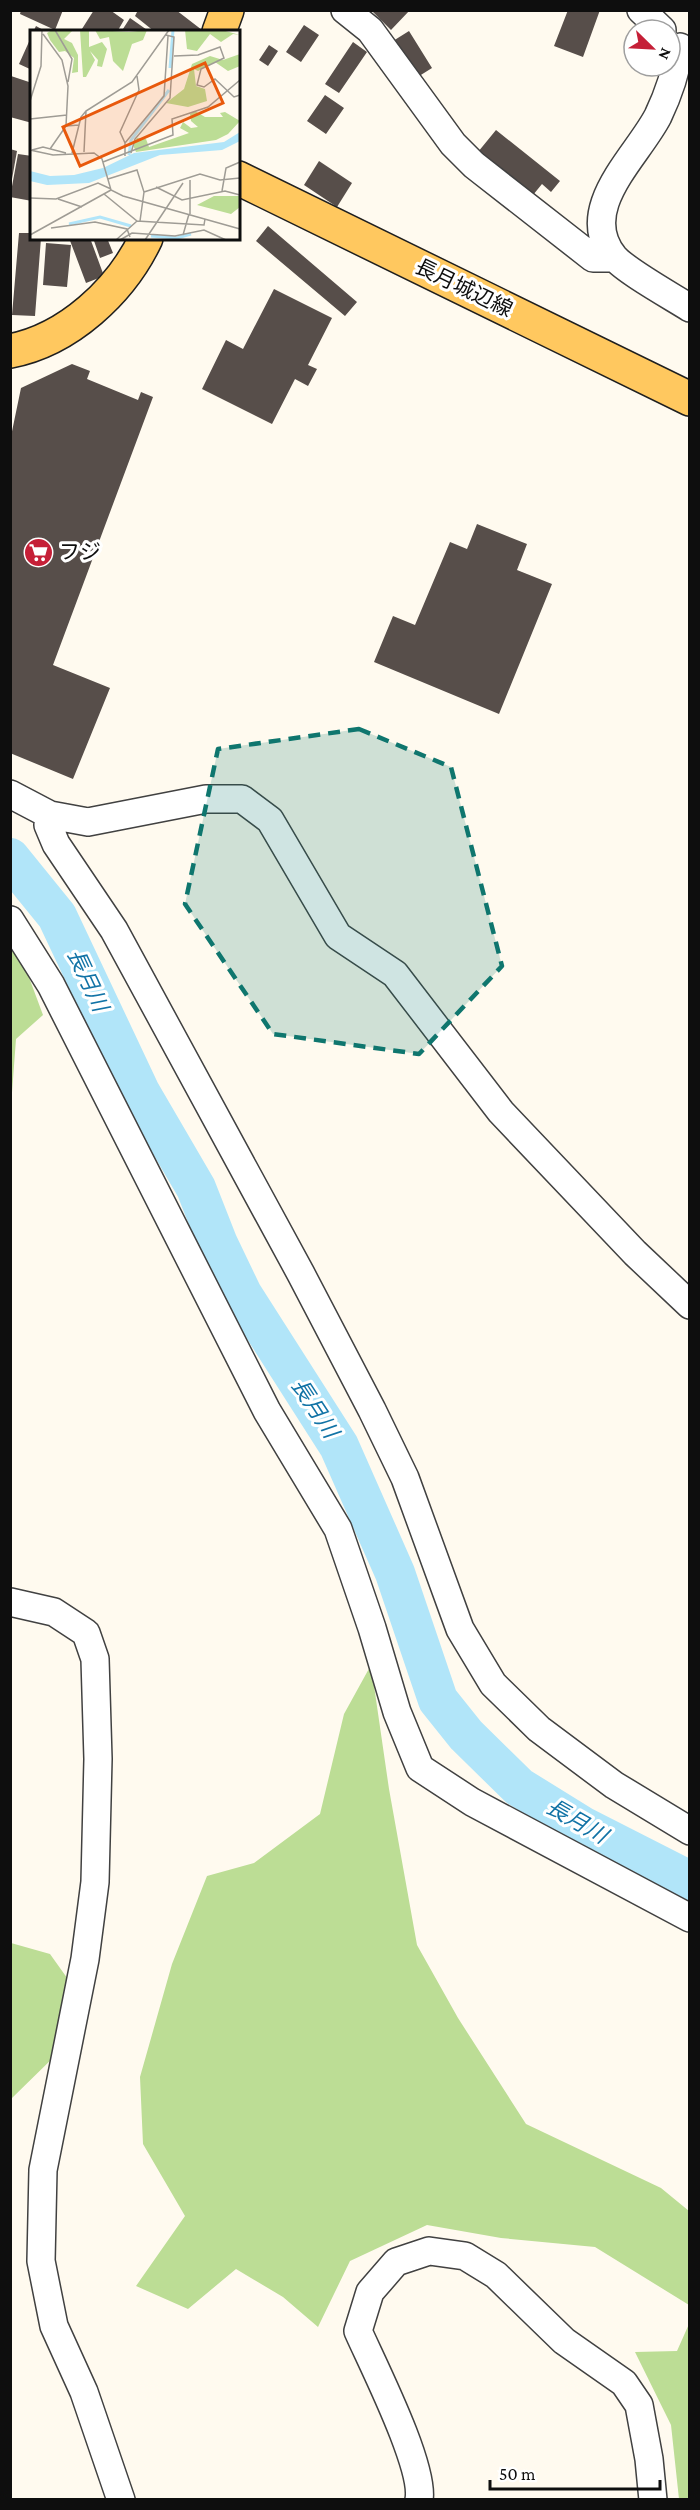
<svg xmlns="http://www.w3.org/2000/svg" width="700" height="2510" font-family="'Crimson Pro','Noto Sans JP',serif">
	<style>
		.forest { fill: #bcdd95 }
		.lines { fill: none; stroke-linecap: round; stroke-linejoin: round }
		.river { stroke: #b1e5f9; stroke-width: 40 }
		.building { fill: #574e4a }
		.minor-casing { stroke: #414141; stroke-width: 30 }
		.major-casing { stroke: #1f1f1f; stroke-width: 36 }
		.minor { stroke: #fff; stroke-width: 27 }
		.major { stroke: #ffc85f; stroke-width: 33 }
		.marked { fill: #0f766e; fill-opacity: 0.2; stroke: #0f766e; stroke-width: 4.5; stroke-dasharray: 12 8; stroke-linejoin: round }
		.labels { text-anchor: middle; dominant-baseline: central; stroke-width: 6; stroke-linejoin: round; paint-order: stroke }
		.street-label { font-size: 21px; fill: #0e0e0e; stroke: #fff }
		.poi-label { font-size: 21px; fill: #0e0e0e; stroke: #fff; text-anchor: start }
		.water-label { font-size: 22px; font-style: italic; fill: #1173a6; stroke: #fff }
		.inset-river { fill: none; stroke: #b1e5f9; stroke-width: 3 }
		.inset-road { fill: none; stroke: #9f9c95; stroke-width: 1.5 }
		.view { fill: #e8590c; fill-opacity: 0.15; stroke: #e8590c; stroke-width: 3 }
		.inset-edge { fill: none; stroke: #0e0e0e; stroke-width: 3 }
	</style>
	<rect width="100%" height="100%" fill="#fffaef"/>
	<path class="forest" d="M 10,935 L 14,937 L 43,1015 L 16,1039 L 11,1106 Z
		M 371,1665 L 389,1789 L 417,1945 L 458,2018 L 526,2124 L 661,2188 L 689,2211 L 689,2305 L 595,2247 L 501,2238 L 427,2225 L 350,2261 L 318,2327 L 283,2297 L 236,2269 L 188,2309 L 136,2286 L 185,2216 L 143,2144 L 140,2077 L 172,1964 L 207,1876 L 254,1863 L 320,1814 L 344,1714 Z
		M 11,1943 L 50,1954 L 70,1982 L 59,2052 L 11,2099 Z
		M 689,2324 L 689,2499 L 679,2499 L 671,2425 L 635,2352 L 677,2351 Z"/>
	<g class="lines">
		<path class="river" d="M 10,858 L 57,916 L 140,1092 L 196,1188 L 218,1244 L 242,1294 L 339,1446 L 395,1573 L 438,1700 L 466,1735 L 519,1787 L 582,1826 L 690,1881"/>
	</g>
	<path class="building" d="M 21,10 L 63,10 L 55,30 L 20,14 Z
		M 94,10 L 110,10 L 124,20 L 117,32 L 80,32 Z
		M 138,10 L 176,10 L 202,30 L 155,32 L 135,16 Z
		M 371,10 L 410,10 L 391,30 Z
		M 568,10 L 600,10 L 583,57 L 554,46 Z
		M 130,18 L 150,32 L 121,32 Z
		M 304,25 L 319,35 L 301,62 L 286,52 Z
		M 36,26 L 47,32 L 33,32 Z
		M 409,31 L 432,68 L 416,78 L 393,41 Z
		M 32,35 L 32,70 L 19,64 Z
		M 353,42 L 367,52 L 339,93 L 325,84 Z
		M 269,45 L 278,51 L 268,66 L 259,60 Z
		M 11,76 L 32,83 L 32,123 L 10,117 Z
		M 325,95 L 344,108 L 326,134 L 307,121 Z
		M 496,130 L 560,181 L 551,192 L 542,184 L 533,195 L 478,152 Z
		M 10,149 L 17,151 L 12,179 L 10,179 Z
		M 18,154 L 32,156 L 32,201 L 10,197 Z
		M 319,161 L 352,183 L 337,207 L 304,185 Z
		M 268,226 L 357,302 L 345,316 L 256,241 Z
		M 19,233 L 32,233 L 32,238 L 41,238 L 35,316 L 12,315 Z
		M 69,238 L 90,238 L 104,276 L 86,283 Z
		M 93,238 L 107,238 L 113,253 L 100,258 Z
		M 46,243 L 71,245 L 67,287 L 43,285 Z
		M 274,289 L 332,318 L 308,365 L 317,369 L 308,386 L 295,379 L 272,424 L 202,389 L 226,340 L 243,349 Z
		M 72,364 L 90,371 L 87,379 L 138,400 L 141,392 L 153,397 L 53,665 L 110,688 L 73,779 L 10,753 L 10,441 L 21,388 Z
		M 477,524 L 527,544 L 517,570 L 552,584 L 499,714 L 374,662 L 393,616 L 415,625 L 450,542 L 467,549 Z"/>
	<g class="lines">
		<defs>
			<path id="minor" d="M 345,10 L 370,30 L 453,144 L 474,165 L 593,258 L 615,258
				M 641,10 L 662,30
				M 680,47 C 676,72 669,93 658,116 C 637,157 575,209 614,257 C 626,271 671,296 690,308
				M 10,794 L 50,815 L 88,822 L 206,799 L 242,799 L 270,820 L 338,936 L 395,974 L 501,1112 L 635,1253 L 690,1305
				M 50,815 L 48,825 L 56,844 L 114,930 L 301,1274 L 372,1410 L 405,1478 L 460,1629 L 493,1684 L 539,1729 L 614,1785 L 690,1831
				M 10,920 L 51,985 L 267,1411 L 338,1529 L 372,1628 L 397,1712 L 420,1768 L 472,1802 L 690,1918
				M 10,1602 L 54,1612 L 86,1633 L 95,1659 L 98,1759 L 95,1882 L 85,1959 L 43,2170 L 41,2261 L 54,2326 L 84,2392 L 121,2500
				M 419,2500 C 425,2467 373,2365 358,2331 L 370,2292 L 396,2262 L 429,2251 L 465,2256 L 496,2275 L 564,2341 L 624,2383 L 639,2405 L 649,2459 L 653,2500"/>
			<path id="major" d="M 219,32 L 227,10
				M 238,178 L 690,399
				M 10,351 C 68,340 121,291 146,238"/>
		</defs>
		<use href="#minor" class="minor-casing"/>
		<use href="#major" class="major-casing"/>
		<use href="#minor" class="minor"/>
		<use href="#major" class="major"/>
	</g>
	<path class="marked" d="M 359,729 L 451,767 L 502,966 L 419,1054 L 273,1034 L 185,904 L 218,749 Z"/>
	<defs>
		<symbol id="supermarket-disc" viewBox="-11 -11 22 22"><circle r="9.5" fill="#c51f37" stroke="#fff"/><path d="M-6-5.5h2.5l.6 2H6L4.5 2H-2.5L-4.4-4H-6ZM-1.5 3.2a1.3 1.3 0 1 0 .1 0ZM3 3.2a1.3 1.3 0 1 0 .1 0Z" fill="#fff"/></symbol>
	</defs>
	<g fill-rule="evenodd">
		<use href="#supermarket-disc" x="22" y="536" width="33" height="33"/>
	</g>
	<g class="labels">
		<g class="street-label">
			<text transform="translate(464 288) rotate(26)">長月城辺線</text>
		</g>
		<g class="poi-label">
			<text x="59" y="552">フジ</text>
		</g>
		<g class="water-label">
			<text transform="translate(88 980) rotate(65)">長月川</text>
			<text transform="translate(315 1408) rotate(57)">長月川</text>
			<text transform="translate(577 1821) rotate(30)">長月川</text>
		</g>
	</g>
	<g transform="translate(30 30)">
		<rect width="210" height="210" fill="#fffaef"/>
		<path d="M 22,0 L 43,0 L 34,9 L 42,13 L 48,25 L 48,42 L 42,43 L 44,28 L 35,21 L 29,22 L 20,10 L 17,3 ZM 50,0 L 59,0 L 59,17 L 72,12 L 77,19 L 72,37 L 67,36 L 68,30 L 60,21 L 65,30 L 56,47 L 53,47 ZM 65,0 L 99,2 L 117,0 L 113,10 L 102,14 L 93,41 L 83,31 L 79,7 L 70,9 ZM 155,0 L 192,0 L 210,5 L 203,4 L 191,12 L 180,4 L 167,21 L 157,19 ZM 210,24 L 210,36 L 198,41 L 185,32 L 168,41 L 164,39 L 166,56 L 175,59 L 177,71 L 158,77 L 136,73 L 154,59 L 162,34 L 180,26 L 193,30 ZM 165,81 L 175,87 L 193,87 L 190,83 L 195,82 L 210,91 L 198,104 L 186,110 L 106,122 L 103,115 L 107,108 L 116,109 L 119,117 L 159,103 L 150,98 L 153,92 L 161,98 L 168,97 L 161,91 L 160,84 ZM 184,166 L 210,166 L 210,177 L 201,184 L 167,175 Z" fill="#bcdd95"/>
		<path d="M 210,102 L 210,111 L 192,120 L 130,125 L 59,153 L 17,155 L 0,151 L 0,141 L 20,146 L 44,145 L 73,138 L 104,123 L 194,112 Z" fill="#b1e5f9"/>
		<path class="inset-river" d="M 140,38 L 143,0M 99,125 L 101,110 L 139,60M 39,194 L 70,187 L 101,196M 121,206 L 147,208 L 161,204"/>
		<path class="inset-road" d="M 25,0 L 42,29 L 38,52M 13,4 L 32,30 L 38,56 L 36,96M 144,26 L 168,25 L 190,17 L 194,28 L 171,39 L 167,55 L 174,57 L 185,49 L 204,67 L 210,65M 0,71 L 11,36 L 12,0M 0,89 L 37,85M 95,113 L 134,66 L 138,6M 20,119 L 36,96 L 49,95M 0,120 L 23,125 L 64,123 L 72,129 L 81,160 L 93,166 L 210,199M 2,120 L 13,117 L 36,123M 54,122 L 56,81 L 102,52 L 139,0M 42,123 L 51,87 L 56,81M 101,123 L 105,109 L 140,68 L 144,7 L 136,5M 95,126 L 95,113 L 90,102 L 109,60 L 107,46M 73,132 L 143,105 L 142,89 L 178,77 L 210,50M 78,149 L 107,140 L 114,162 L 110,191M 160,150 L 160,184M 126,157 L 152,170 L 195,161 L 210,165M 192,161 L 196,138 L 210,132M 114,162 L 170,144 L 190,150 L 210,148M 74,164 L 107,191 L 174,195 L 175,189M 0,168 L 26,169 L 68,153 L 81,159M 28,169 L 52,177M 21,198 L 65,192 L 97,199 L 100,207M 0,205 L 81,160M 153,205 L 159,184M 86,210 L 107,191M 90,210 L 102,203 L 145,206 L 174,200 L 196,210M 115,210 L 153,153"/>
		<path class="view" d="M 175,33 L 193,73 L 50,136 L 33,97 Z"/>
		<rect width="210" height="210" class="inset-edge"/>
	</g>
	<rect width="700" height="2510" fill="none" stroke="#0e0e0e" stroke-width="24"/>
	<g transform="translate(652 48) rotate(114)"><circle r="28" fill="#ffffff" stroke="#9f9f9f" stroke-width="1.5"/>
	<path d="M0-4.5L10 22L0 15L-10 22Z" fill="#c51f37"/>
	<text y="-9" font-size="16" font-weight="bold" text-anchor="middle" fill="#0e0e0e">N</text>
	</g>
	<path d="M490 2480v9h170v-9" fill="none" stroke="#0e0e0e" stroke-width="3"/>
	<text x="499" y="2480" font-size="18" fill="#0e0e0e" stroke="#ffffff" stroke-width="4.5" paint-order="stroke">50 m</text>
</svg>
